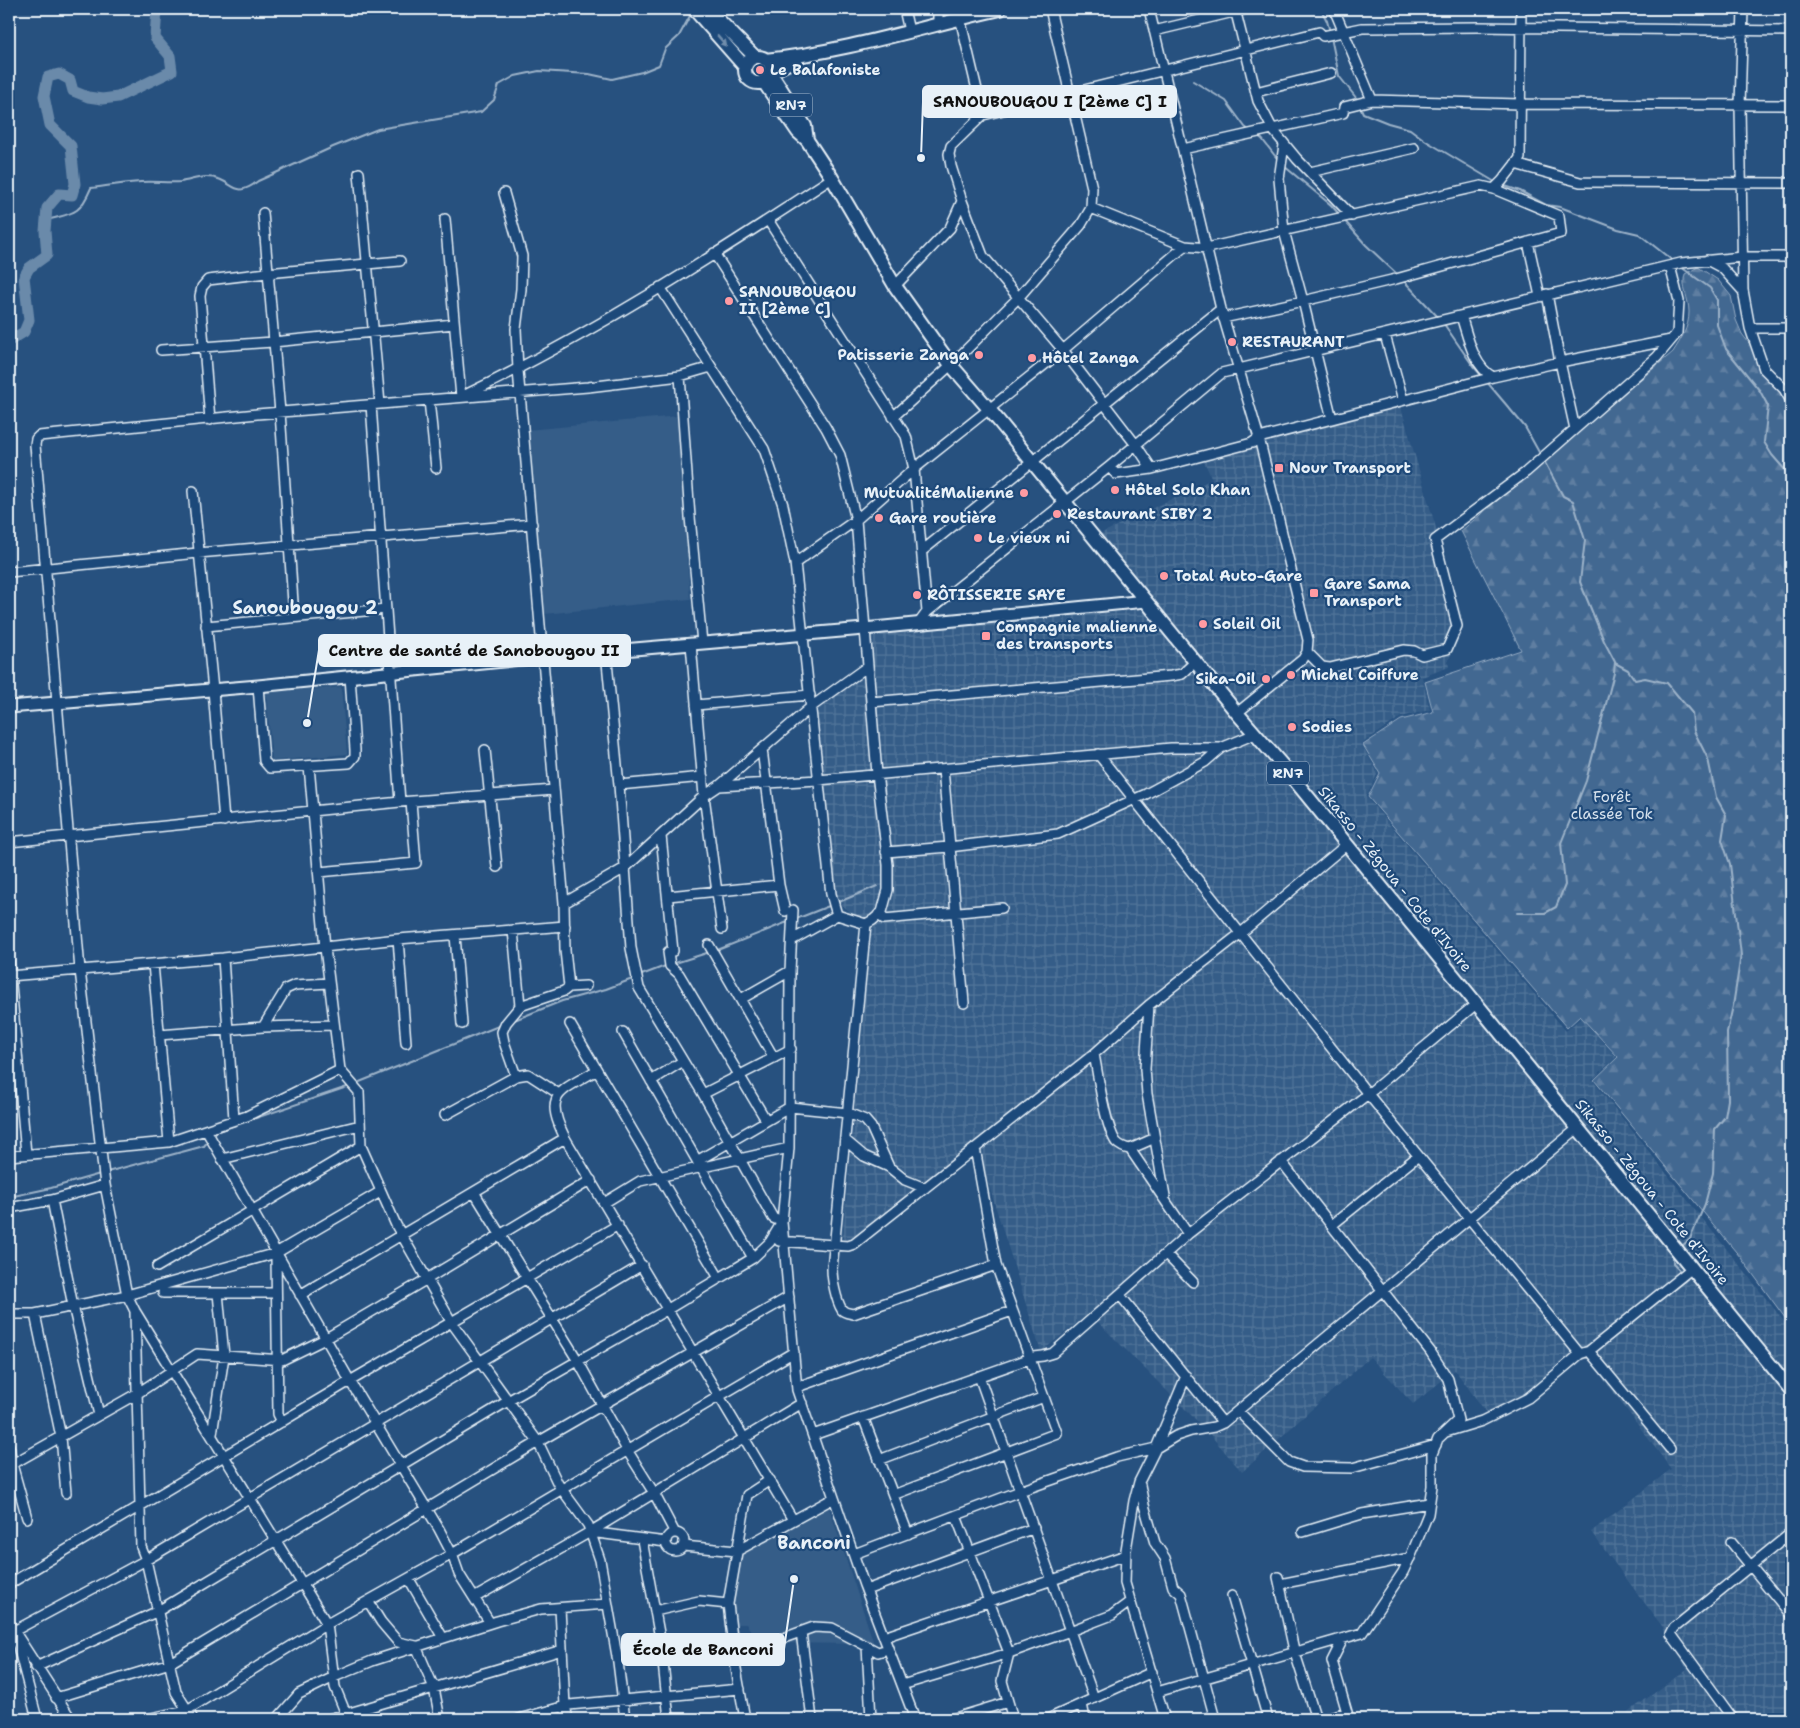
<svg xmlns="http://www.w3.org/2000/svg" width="1800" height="1728" font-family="'Shantell Sans',sans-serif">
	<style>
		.built { fill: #355d88 }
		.industrial { fill: url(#industrial-grid) }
		.forest { fill: url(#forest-firs); stroke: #96acc4 }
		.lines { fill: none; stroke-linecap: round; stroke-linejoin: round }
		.stream { stroke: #9db3c9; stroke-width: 2 }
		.river { stroke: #6b8aaa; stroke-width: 11 }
		.minor-casing { stroke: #e8f1f8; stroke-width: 12 }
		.major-casing { stroke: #e8f1f8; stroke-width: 15 }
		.highway-casing { stroke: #e8f1f8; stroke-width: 16 }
		.minor { stroke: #1f4a7a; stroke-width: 9 }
		.major { stroke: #1f4a7a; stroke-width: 11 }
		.highway { stroke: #1f4a7a; stroke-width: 12 }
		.oneway { fill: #6f8dac }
		.poi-dot { fill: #ff9aa2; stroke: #1f4a7a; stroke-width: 2 }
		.labels { text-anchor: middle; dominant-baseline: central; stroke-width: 4.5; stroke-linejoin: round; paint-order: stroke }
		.shield { fill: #1f4a7a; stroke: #acbfd2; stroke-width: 1 }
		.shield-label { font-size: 14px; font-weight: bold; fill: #e8f1f8 }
		.poi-label { font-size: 15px; font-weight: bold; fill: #e8f1f8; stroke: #1f4a7a; text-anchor: start }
		.park-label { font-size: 15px; fill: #d8e3ee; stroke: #1f4a7a }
		.street-label { font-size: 15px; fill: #e8f1f8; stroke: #1f4a7a }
		.quarter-label { font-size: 18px; font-weight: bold; fill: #e8f1f8; stroke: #1f4a7a }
		.leader { fill: none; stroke: #e8f1f8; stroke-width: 2 }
		.callout-dot { fill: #e8f1f8; stroke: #1f4a7a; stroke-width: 2 }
		.callout { fill: #e8f1f8; stroke: #e8f1f8; stroke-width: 2 }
		.callout-label { font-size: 16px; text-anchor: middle; font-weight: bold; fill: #111 }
	</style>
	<defs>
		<pattern id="industrial-grid" width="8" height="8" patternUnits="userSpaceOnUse" patternTransform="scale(1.25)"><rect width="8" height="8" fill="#355d88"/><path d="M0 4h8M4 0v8" fill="none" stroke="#52759a"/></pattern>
		<pattern id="forest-firs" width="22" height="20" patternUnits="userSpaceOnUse" patternTransform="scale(1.25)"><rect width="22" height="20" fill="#436891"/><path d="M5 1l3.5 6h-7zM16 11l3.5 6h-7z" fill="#5e7ea1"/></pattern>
	</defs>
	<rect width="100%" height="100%" fill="#27517f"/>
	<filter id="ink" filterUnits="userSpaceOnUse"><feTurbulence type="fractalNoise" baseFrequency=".02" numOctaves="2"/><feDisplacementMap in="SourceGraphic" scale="10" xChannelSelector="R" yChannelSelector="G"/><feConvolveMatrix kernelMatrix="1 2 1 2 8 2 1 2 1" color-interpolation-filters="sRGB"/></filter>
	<g filter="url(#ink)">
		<path class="built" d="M 678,416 L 690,599 L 544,614 L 527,430 Z
			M 341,687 L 347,754 L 272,761 L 266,692 Z
			M 829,1507 L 874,1644 L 760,1643 L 746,1624 L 733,1624 L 732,1605 L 739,1553 Z"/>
		<path class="industrial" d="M 1400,404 L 1463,621 L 1448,662 L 1449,667 L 1422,677 L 1430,710 L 1401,717 L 1361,744 L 1378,773 L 1366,797 L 1566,1031 L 1581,1018 L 1616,1057 L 1592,1080 L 1791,1330 L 1791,1719 L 1633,1719 L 1627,1713 L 1687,1669 L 1662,1626 L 1591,1532 L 1671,1469 L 1587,1357 L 1535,1398 L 1494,1423 L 1455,1370 L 1413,1404 L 1370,1357 L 1242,1472 L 1207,1431 L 1089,1313 L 1041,1352 L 975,1141 L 847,1244 L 842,1244 L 871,932 L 837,900 L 815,709 L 873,668 L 870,633 L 1136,610 L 1153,598 L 1100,534 L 1212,479 L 1202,457 Z"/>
		<path class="forest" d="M 1698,267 L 1718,280 L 1731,296 L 1736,320 L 1742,334 L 1752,347 L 1766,378 L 1784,396 L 1791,419 L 1790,459 L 1791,459 L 1791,1326 L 1741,1258 L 1594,1080 L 1618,1057 L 1580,1016 L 1567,1028 L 1368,797 L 1380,773 L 1363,745 L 1401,720 L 1433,712 L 1425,682 L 1521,650 L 1461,531 L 1673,352 C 1681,339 1689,328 1689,312 C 1689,298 1681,288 1685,274 Z"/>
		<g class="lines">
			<path class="stream" d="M 1321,9 L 1327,21 L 1330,32
				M 1331,37 L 1339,76 L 1357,99
				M 1193,81 L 1226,101 L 1245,127 L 1250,131
				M 1360,106 L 1363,113 L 1388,123 L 1410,129 L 1426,141 L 1495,182
				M 1258,136 L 1262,139 L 1279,161
				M 1284,166 L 1331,205 L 1339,214
				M 1502,185 L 1520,191 L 1546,205 L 1560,207 L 1618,229 L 1639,234 L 1673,261
				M 1343,219 L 1366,245 L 1398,275
				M 46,220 C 73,213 79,216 91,188 C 107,186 124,183 141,182 C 154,181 167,183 180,182 C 189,181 197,177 206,177 C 234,177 232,202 258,181 L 333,147 L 378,129 L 481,112 L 494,100 L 499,85 L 515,76 L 539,71 L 589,74 L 612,79 L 642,72 L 659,65 L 665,49 L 679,36 L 691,14
				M 1681,267 L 1710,288 L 1717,300 L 1717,325 L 1726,349 L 1760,391 L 1768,406 L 1764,442 L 1772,455 L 1786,471 L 1791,499
				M 1403,280 L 1439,318
				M 1444,324 L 1473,366 L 1482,376
				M 1487,382 L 1525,427 L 1540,454
				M 1615,663 L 1628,670 L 1635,680 L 1645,678 L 1667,683 L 1692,713 L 1694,731 L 1708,759 L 1716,797 L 1726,815 L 1722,840 L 1730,864 L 1741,955 L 1733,1006 L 1727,1032 L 1728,1100 L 1725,1117 L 1715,1129 L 1713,1173 L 1705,1204 L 1690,1239 L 1682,1246
				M 839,902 L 877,886
				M 1517,913 L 1545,913 L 1556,907 L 1565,885 L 1561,843 L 1586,781 L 1614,673 L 1615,662 L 1604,641 L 1580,582 L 1585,540 L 1573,501 L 1563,496 L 1544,461
				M 796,919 L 829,906
				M 715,951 L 790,921
				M 672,964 L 710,952
				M 639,976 L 668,965
				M 512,1021 L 562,1001 L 606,989 L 635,978
				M 357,1083 L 501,1025
				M 214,1135 L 218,1131 L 350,1086
				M 107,1172 L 204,1146 L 209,1140
				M 9,1197 L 51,1188 L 100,1174
				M 1673,1254 L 1673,1264 L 1680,1271
				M 1595,1352 L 1687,1279"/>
			<path class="river" d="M 9,341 L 24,332 L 29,320 L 24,277 L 29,268 L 47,255 L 45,231 L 47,208 L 59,194 L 72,195 L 75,184 L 71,146 L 50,125 L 44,96 L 48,77 L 59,74 L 70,80 L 73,91 L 88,97 L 102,99 L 118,97 L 172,71 L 170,56 L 155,38 L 157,9"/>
			<defs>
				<path id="minor" d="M 904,9 L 909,31
					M 938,9 L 938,23
					M 1149,9 L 1221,309 L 1259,438 L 1308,640 L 1307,652 L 1303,659 L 1237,713
					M 1235,9 L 1258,101 L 1273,130 L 1297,159 L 1352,216
					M 1334,9 L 1372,100 L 1520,104 L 1791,105
					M 1743,9 L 1740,105 L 1743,290 L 1750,328 L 1762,363 L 1764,369 L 1784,389 L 1791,401
					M 960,18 L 983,115
					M 1154,31 L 1246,9
					M 1256,92 L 1331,73
					M 1284,145 L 1279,179 L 1284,231 L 1303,301 L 1332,419
					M 1183,149 L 1343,113 L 1344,107 L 1372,100
					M 1515,164 L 1580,182 L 1791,183
					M 1310,172 L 1414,148
					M 359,173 L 380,404
					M 504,193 L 522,256 L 521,289 L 516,329 L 518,370 L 564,903 L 565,950 L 569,987
					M 1091,208 L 1185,246 L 1207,248 L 1481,186 L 1494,189 L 1502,181 L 1520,158 L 1521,9
					M 263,213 L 280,412 L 294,617
					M 445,219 L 461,397 C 591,335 712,257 832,178
					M 768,220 L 906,436 L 914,469 L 927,612
					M 1528,242 L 1540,296
					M 714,253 L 826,428 L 840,455 L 856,520 L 877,774 L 888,865 L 888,890 L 882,912 L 873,920 L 866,924 L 837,915 L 792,940
					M 1707,260 L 1722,268 L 1742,290
					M 895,286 L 950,228 L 962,201
					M 660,287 L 764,449 L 783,505 L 795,563 L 831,894 L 837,915
					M 1547,294 L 1560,362 L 1575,429
					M 1461,316 C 1468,337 1473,366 1493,377 L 1560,362 L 1671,340
					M 1223,318 L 1303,301 L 1396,279 L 1561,233 L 1559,216 L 1494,189
					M 1750,328 L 1791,328
					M 1385,335 L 1403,400
					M 161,350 L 273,342 L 454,324
					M 680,376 L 690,517 L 702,643
					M 429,400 L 436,468
					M 371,405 L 400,802
					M 893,417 L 951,365 L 1019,297 L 1081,225 L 1091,208 L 1092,188 L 1050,9
					M 210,420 L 200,296 L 202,287 L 208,280 L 267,273 L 400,261
					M 1109,467 L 1116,474 L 1152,469 L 1252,443 L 1259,438 L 1493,377
					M 1152,469 L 1136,445 L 1063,350 L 983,256 L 962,201 L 951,166 L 949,154 L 951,146 L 983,115 L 1315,33 L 1319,32 L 1323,36 L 1362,28 L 1478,27 L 1791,31
					M 193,491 L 213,690 L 224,821
					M 922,551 L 1221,309
					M 795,563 L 856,520 L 914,469 L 1063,350 L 1185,246
					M 9,572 L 198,553 L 532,524
					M 919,623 L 927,612 L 1109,467 L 1222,373 L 1681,263 L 1742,257 L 1791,257
					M 206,626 L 386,609
					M 691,644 L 704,796 L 722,929
					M 1307,652 L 1322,667 L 1330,668 L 1404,650 L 1414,651 L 1422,655 L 1447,649 L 1457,626 L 1435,540 L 1526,472 L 1657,357 L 1677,333 L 1679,301 L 1670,266
					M 258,686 L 264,761 L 270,768 L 349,763 L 355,756 L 355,750 L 350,676
					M 871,702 L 1171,676 L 1182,674 L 1195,662
					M 696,705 L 810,695
					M 762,749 L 779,885 L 785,911
					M 485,750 L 497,867
					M 1098,754 L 1368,1094 L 1580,1354 L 1589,1351 L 1692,1268
					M 309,766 L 325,948 L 340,1070 L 359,1092 L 361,1146 L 396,1225 L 452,1323 L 538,1442 L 558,1484 L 588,1525 L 600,1560 L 618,1662 L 625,1719
					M 943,769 L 964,1003
					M 619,785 L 703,777
					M 719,786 L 818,780 L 1171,748 L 1221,748 L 1255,734
					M 661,836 L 673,951
					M 9,842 L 400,802 L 554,790
					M 886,852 L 949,847 L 1058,834 L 1146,794 L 1205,762 L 1221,748
					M 319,872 L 416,863 L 411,802
					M 668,896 L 779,885
					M 564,903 L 625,868 L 704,796 L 719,786 L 811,707 L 868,666
					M 793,910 L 790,971 L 789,1148 L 782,1222 L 797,1390 L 864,1585 L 915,1719
					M 878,915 L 884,919 L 1002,908
					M 866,924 L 832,1269 C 832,1280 836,1300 842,1310 C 845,1313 849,1313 853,1314 L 996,1265
					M 513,930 L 520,1006
					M 455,935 L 462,1024
					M 398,939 L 406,1043
					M 709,945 L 774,1058
					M 668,952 L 670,966 L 679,974 L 766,1120
					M 223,958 L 234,1119
					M 9,962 L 26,1154
					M 153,964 L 169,1142
					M 9,976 L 223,958 L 398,939 L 565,926
					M 741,999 L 790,971
					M 1149,1005 L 1145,1069 L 1147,1094 L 1165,1196
					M 570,1024 L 719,1278
					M 263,1027 L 286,989 L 295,985 L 329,983
					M 623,1032 L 753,1258
					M 159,1035 L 263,1027 L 334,1025
					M 1094,1054 C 1098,1075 1105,1126 1116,1142 C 1120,1146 1124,1148 1130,1149 L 1188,1234
					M 516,1076 L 504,1042 L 502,1032 L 506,1023 L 520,1006 L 564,991 L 569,987 L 586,986
					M 651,1081 L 683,1061
					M 703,1094 L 791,1049
					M 445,1115 L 516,1076 L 528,1074 L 559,1094
					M 206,1130 L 350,1381 L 439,1529 L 452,1554 L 459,1574 L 490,1623
					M 565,1138 L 793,1520
					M 845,1140 L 864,1156 L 889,1167
					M 1130,1149 L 1155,1138
					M 9,1156 L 169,1142 L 247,1116 L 340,1070
					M 222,1159 L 360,1125
					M 697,1161 L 790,1107 L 848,1113 L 865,1120 L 871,1127 L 889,1167 L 905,1180 L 925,1188
					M 474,1192 L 578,1361 L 627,1450 L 654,1493 L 675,1533
					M 52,1200 L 73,1306 L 99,1415
					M 604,1203 L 640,1181 L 789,1148
					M 9,1208 L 52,1200 L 105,1185
					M 1332,1225 L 1418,1156
					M 779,1241 L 848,1246 L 854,1244 L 1094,1054 L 1149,1005 L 1241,933 L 1346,845
					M 1166,1254 L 1193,1282
					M 276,1256 L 278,1414 L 282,1422
					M 157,1267 L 361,1146
					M 163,1293 L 276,1293
					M 300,1295 L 565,1138 C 542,1092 561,1092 597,1070
					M 1120,1295 L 1223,1423
					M 135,1312 L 141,1547 L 146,1560 L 176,1692 L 193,1719
					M 9,1314 L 35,1314 L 127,1295 L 276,1253 L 380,1192
					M 35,1314 L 61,1437 L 66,1493
					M 1589,1351 L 1670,1449
					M 979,1376 L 1094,1698
					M 797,1387 L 1012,1311
					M 1238,1411 L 1289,1462 L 1303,1467 L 1352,1468 L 1436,1445
					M 863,1417 L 908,1534
					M 1446,1432 L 1482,1421 L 1528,1398 L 1580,1354
					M 212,1434 L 224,1356 L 218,1293
					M 813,1435 L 1034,1357 L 1043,1356 L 1053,1353 L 1188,1234 L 1368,1094 L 1476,1004
					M 9,1446 L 12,1464 L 27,1518
					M 879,1460 L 1044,1397
					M 9,1466 L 138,1393 L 197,1354 L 282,1360 L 325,1339 L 427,1279 L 591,1180
					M 1140,1485 L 1144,1505 L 1155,1543 L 1165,1558 L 1173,1587 L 1181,1594 L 1215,1719
					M 893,1495 L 1057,1433 L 996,1265 L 975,1148
					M 956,1516 L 1009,1653 L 1002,1681 L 1013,1719
					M 590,1532 L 802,1403
					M 1303,1532 L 1362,1514 L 1429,1503
					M666 1542a9 9 0 1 1 18 0a9 9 0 1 1-18 0Z
					M 642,1540 L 661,1644 L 669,1719
					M 1731,1542 L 1791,1615
					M 683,1546 L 737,1551 L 834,1498
					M 854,1554 L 1020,1491 L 1117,1457 L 1156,1448 L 1176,1436 L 1191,1431 L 1214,1427 L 1223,1423 L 1578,1128
					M 1278,1577 L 1294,1650 L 1316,1719
					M 409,1579 L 443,1638
					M 9,1584 L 350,1381 L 618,1225
					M 1280,1584 L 1410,1558
					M 866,1590 L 1034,1528
					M 1232,1596 L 1268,1719
					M 474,1598 L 590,1532 L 666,1542
					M 368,1601 L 381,1622 L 398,1642 L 416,1646 L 434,1688 L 440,1719
					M 560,1608 L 565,1706 L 568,1719
					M 655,1611 L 699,1601 L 728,1604
					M 9,1623 L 71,1719
					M 801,1632 L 812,1719
					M 884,1637 L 1126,1555
					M 1343,1639 L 1332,1661 L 1349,1719
					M 867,1646 L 871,1719
					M 734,1656 L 814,1627 L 832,1628 L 878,1652 L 888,1649
					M 36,1667 L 158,1611 L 508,1401 L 668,1309 L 753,1258 L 770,1242 L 782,1222 L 773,1218 L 703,1094 L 639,988 L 631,948 L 619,785 L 606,652
					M 902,1685 L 1009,1653 L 1070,1631 L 1112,1615 L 1131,1601
					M 1157,1692 L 1362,1633 L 1403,1572 L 1412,1553 L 1428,1514 L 1432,1486 L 1432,1454 L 1438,1439 L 1458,1420 L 1448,1379 L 1430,1351 L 1281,1161
					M 56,1698 L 170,1663 L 538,1442 L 789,1297
					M 1082,1704 L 1085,1719
					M 37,1719 L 14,1631 L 146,1560 L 642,1265
					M 147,1719 L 187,1710 L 327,1624 L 452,1554 L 794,1352
					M 277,1719 L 299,1694 L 334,1677 L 372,1661 L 497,1621 L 541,1609 L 607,1604
					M 329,1719 L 562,1650
					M 348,1719 L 335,1687 L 327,1624 L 135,1311 L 127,1295 L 105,1185 L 80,970 L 35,445 L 36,439 L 39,436 L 257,414 L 588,387 L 680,376 L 711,367
					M 519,1719 L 569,1705 L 740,1689
					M 745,1719 L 735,1663 L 728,1604 L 747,1495 L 770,1480
					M 952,1719 L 1008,1702
					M 1048,1719 L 1152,1672
					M 1165,1719 L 1125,1583 L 1126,1550 L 1134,1501 L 1139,1482 L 1156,1448 L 1186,1376
					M 1323,1719 L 1347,1712
					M 1733,1719 L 1671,1634 L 1674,1628 L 1791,1533
					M 1787,1719 L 1791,1716"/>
				<path id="major" d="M 9,707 L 258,686 L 542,657 L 864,629 L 1146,601"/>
				<path id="highway" d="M 694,9 L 745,67
					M 708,9 L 755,57
					M745 70a13 13 0 1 1 26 0a13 13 0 1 1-26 0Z
					M 797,59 L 770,72 L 805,126 L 807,140
					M 765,60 C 845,52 922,27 1000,9
					M 763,81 L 798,132 L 807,140 L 832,178 L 895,286 L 951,365 L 989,409 L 1237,713 L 1283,766 L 1791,1390"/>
			</defs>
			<use href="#minor" class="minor-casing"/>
			<use href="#major" class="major-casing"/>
			<use href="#highway" class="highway-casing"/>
			<use href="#minor" class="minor"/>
			<use href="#major" class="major"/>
			<use href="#highway" class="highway"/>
		</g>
		<defs><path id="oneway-solid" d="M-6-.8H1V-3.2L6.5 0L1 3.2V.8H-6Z" transform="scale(1.25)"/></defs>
		<use class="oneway" href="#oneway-solid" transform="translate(722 41) rotate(49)"/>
	</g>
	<g class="poi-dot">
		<circle cx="760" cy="70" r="5"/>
		<circle cx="729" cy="301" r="5"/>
		<circle cx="1232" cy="342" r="5"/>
		<circle cx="979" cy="355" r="5"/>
		<circle cx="1032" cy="358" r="5"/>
		<rect x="1274" y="463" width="10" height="10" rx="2.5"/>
		<circle cx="1115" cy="490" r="5"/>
		<circle cx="1024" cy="493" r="5"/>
		<circle cx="1057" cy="514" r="5"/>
		<circle cx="879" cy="518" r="5"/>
		<circle cx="978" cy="538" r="5"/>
		<circle cx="1164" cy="576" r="5"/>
		<rect x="1309" y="588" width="10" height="10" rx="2.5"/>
		<circle cx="917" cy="595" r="5"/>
		<circle cx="1203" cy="624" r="5"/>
		<rect x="981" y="631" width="10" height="10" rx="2.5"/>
		<circle cx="1291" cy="675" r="5"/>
		<circle cx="1266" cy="679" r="5"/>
		<circle cx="1292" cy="727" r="5"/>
	</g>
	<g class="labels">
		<g class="shield">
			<rect x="770" y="93.5" width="42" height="23" rx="4"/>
			<rect x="1267" y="761.5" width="42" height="23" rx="4"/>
		</g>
		<g class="shield-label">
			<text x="791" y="105">RN7</text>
			<text x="1288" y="773">RN7</text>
		</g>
		<g class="poi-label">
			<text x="770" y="70">Le Balafoniste</text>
			<text x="739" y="292">SANOUBOUGOU<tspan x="739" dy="17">II [2ème C]</tspan></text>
			<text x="1242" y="342">RESTAURANT</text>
			<text x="969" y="355" text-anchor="end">Patisserie Zanga</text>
			<text x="1042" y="358">Hôtel Zanga</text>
			<text x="1289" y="468">Nour Transport</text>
			<text x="1125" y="490">Hôtel Solo Khan</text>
			<text x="1014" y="493" text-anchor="end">MutualitéMalienne</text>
			<text x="1067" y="514">Restaurant SIBY 2</text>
			<text x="889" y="518">Gare routière</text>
			<text x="988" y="538">Le vieux ni</text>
			<text x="1174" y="576">Total Auto-Gare</text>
			<text x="1324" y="584">Gare Sama<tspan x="1324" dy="17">Transport</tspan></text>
			<text x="927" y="595">RÔTISSERIE SAYE</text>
			<text x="1213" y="624">Soleil Oil</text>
			<text x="996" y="627">Compagnie malienne<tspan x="996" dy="17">des transports</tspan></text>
			<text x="1301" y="675">Michel Coiffure</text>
			<text x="1256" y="679" text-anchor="end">Sika-Oil</text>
			<text x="1302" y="727">Sodies</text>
		</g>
		<g class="park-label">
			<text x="1612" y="797">Forêt<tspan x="1612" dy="17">classée Tok</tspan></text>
		</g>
		<g class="street-label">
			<text transform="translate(1395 879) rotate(51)">Sikasso - Zégoua - Cote d'Ivoire</text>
			<text transform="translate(1652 1192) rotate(51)">Sikasso - Zégoua - Cote d'Ivoire</text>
		</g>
		<g class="quarter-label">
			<text x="305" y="608">Sanoubougou 2</text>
			<text x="814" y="1543">Banconi</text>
		</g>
	</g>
	<path class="leader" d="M921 158L923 102M307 723L319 650M794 1579L784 1649"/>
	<g class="callout-dot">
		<circle cx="921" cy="158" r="5"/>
		<circle cx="307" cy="723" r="5"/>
		<circle cx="794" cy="1579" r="5"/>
	</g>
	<g class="callout">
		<rect x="923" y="86" width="253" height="31" rx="5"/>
		<rect x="319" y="635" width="311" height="31" rx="5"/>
		<rect x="622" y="1634" width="162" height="31" rx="5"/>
	</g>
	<g class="callout-label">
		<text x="1050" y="107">SANOUBOUGOU I [2ème C] I</text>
		<text x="474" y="656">Centre de santé de Sanobougou II</text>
		<text x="703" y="1655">École de Banconi</text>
	</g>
	<rect width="1800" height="1728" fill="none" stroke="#1f4a7a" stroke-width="30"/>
	<rect x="15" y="15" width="1770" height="1698" fill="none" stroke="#e8f1f8" stroke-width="2" filter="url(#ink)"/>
</svg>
